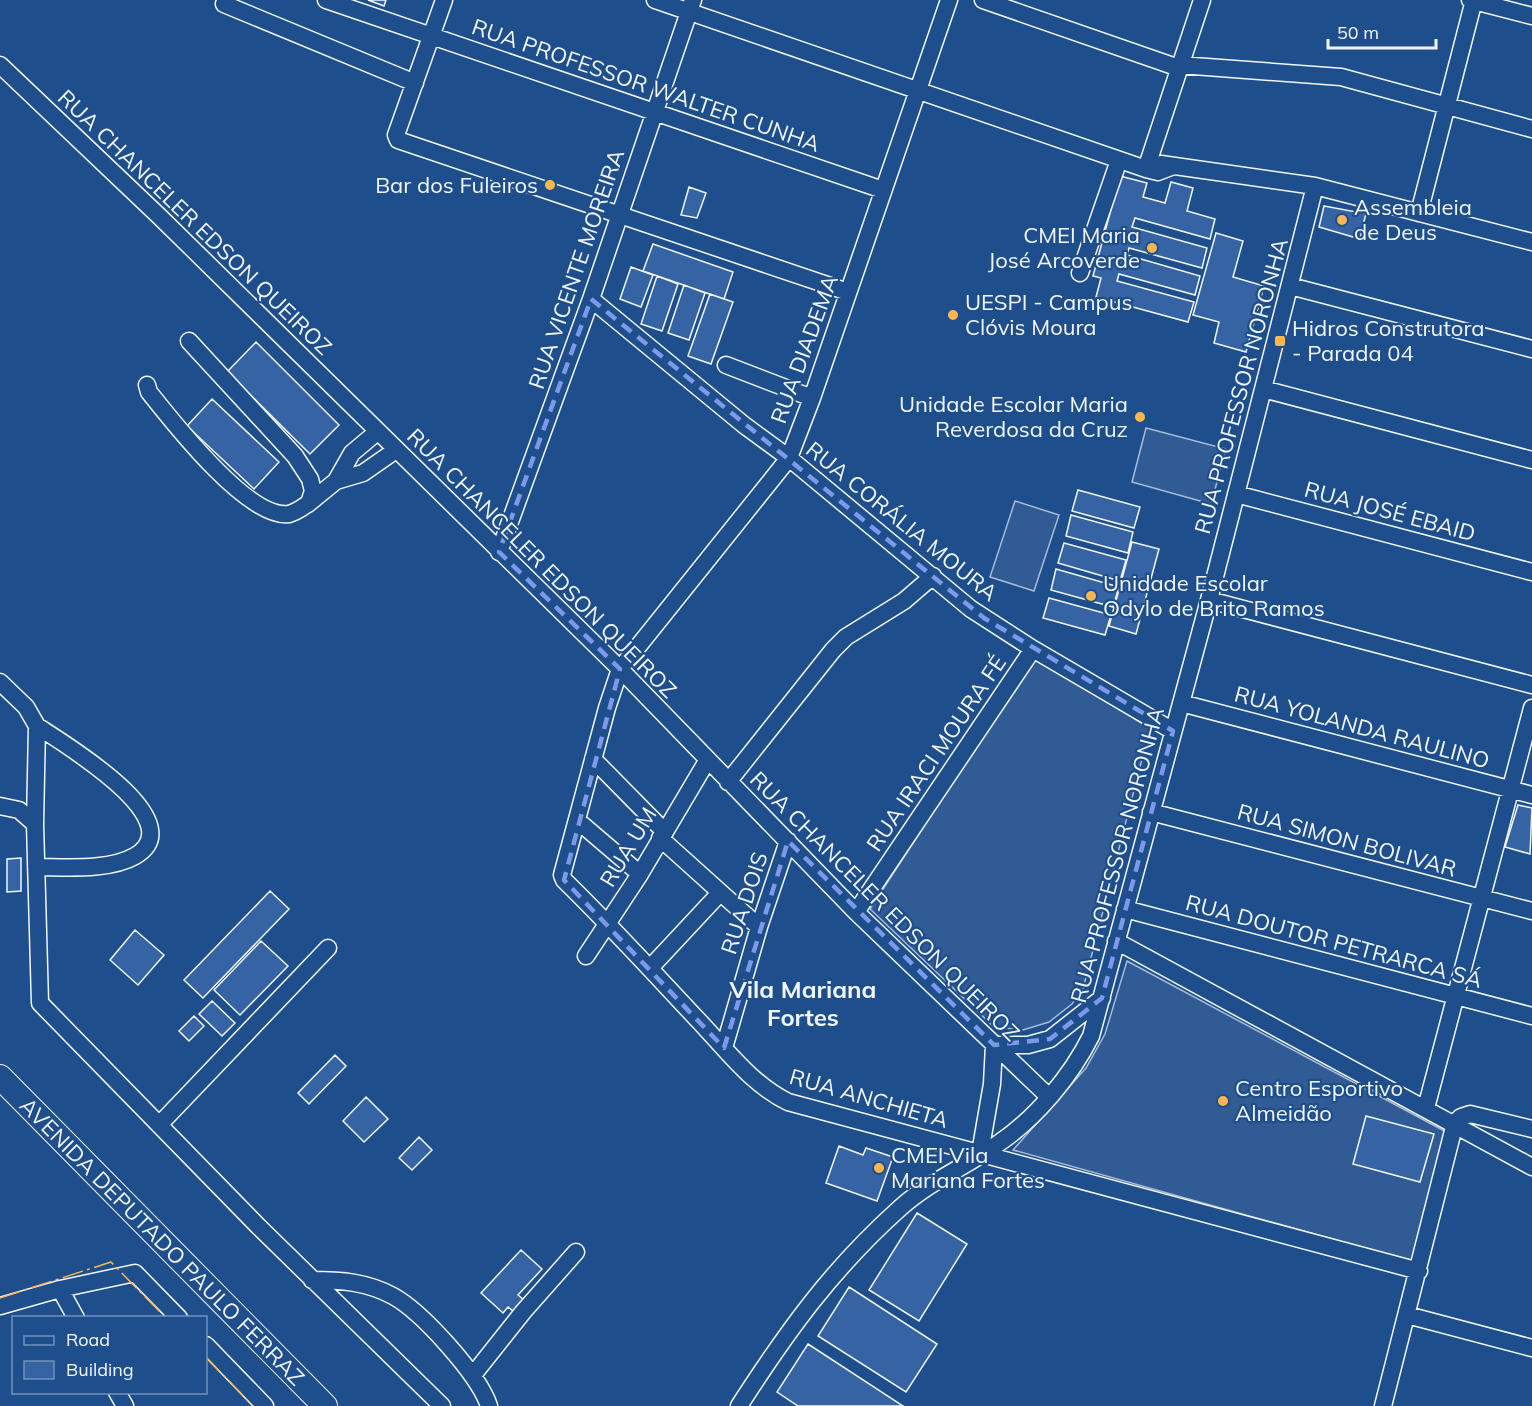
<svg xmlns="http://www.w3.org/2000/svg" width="1532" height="1406" font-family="Mulish,sans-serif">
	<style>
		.built { fill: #305b95; stroke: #a8bbd7; stroke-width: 1.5 }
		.building { fill: #3563a3; stroke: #f2f6ff; stroke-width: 1.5 }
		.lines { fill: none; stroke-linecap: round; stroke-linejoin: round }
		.minor-casing { stroke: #f2f6ff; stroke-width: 19 }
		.highway-casing { stroke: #f2f6ff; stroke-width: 26 }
		.minor { stroke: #1f4e8c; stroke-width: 16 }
		.highway { stroke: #1f4e8c; stroke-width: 24 }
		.power { stroke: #ffb74d; stroke-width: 1.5; stroke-dasharray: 21 4.5 3 4.5; stroke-linecap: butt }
		.marked { fill: none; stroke: #7d9aea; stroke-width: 4.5; stroke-dasharray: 12 8; stroke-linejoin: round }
		.poi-dot { fill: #ffb74d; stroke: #1f4e8c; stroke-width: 2 }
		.labels { text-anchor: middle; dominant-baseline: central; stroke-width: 4.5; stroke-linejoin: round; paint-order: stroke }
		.street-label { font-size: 22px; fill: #f2f6ff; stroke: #1f4e8c }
		.poi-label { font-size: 22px; fill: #f2f6ff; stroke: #1f4e8c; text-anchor: start }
		.neighbourhood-label { font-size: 24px; font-weight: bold; fill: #f2f6ff; stroke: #1f4e8c }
	</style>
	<rect width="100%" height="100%" fill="#1f4e8c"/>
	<path class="built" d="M 1146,428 L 1226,449 L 1211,504 L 1132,482 Z
		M 1015,501 L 1059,515 L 1034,591 L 990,577 Z
		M 1034,658 L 1150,728 L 1083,989 L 1072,1004 L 1049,1022 L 1023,1030 L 994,1027 L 870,909 Z
		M 1127,961 L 1450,1134 L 1415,1262 L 1013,1150 L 1086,1068 L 1105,1034 Z"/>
	<path class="building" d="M 368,0 L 386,0 L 384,6 Z
		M 1120,176 L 1147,183 L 1143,197 L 1165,203 L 1171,182 L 1193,188 L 1187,211 L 1215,219 L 1210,239 L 1135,218 L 1132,227 L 1207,248 L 1202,268 L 1129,248 L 1127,255 L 1200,276 L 1195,295 L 1119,274 L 1117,281 L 1194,302 L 1188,322 L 1096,297 L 1101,278 L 1093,276 Z
		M 689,187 L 706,193 L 697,218 L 681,215 Z
		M 1324,206 L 1356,212 L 1357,208 L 1367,209 L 1360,239 L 1319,227 Z
		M 1216,233 L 1243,241 L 1233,277 L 1264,286 L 1246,352 L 1214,343 L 1219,322 L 1193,315 Z
		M 653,244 L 733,272 L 724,299 L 643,271 Z
		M 631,267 L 653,275 L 641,307 L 620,299 Z
		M 657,276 L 678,284 L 662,331 L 641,324 Z
		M 684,285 L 705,293 L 689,340 L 668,333 Z
		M 710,294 L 733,302 L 711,364 L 688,356 Z
		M 256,342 L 339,425 L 310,454 L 227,372 Z
		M 212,399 L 279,462 L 254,489 L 187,426 Z
		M 1078,490 L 1140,507 L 1134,528 L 1072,511 Z
		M 1071,515 L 1133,532 L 1128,553 L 1066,536 Z
		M 1132,542 L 1159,549 L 1136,634 L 1109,626 Z
		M 1064,543 L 1126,560 L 1120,581 L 1058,563 Z
		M 1056,569 L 1119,587 L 1113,607 L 1051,590 Z
		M 1049,598 L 1111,615 L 1105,635 L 1043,618 Z
		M 1518,805 L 1532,808 L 1530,854 L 1505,847 Z
		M 21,858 L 21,891 L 7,892 L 7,859 Z
		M 270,891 L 289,909 L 203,998 L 184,980 Z
		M 135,930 L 164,955 L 138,985 L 110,960 Z
		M 261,941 L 288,966 L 240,1015 L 214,990 Z
		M 212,1001 L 235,1023 L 222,1036 L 199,1014 Z
		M 194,1016 L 204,1026 L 189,1041 L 179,1031 Z
		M 335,1055 L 346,1066 L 309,1104 L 298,1093 Z
		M 366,1097 L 388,1119 L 364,1142 L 343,1121 Z
		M 1366,1116 L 1434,1134 L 1420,1182 L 1353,1164 Z
		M 419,1137 L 432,1150 L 412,1170 L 399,1158 Z
		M 839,1146 L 863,1155 L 866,1148 L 893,1157 L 877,1201 L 826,1183 Z
		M 917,1213 L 967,1244 L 919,1321 L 869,1290 Z
		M 521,1250 L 542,1269 L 518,1295 L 524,1300 L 513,1311 L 508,1307 L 503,1313 L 481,1293 Z
		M 849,1287 L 937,1344 L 906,1392 L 818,1336 Z
		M 808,1344 L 903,1406 L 798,1406 L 777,1392 Z"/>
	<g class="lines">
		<defs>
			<path id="minor" d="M 326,0 L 883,190
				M 444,0 L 396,135 L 398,140 L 848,292
				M 655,0 L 1146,169 L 1158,172 L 1171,167
				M 949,0 L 812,398 L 789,458 L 620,669 L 607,708 L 562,875 L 564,880 C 610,925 653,972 697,1019 C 725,1048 751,1084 788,1102 L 1419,1271
				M 983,0 L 1179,68
				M 1470,0 L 1532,16
				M 224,4 L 415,83
				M 0,65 L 160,217 L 620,669 L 856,912 L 1048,1096
				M 1180,65 L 1341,77 L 1532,129
				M 1161,164 L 1315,186 L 1532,242
				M 1146,169 L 1202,0
				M 1419,213 L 1474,0
				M 1080,273 L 1119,160
				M 1290,286 L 1532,349
				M 591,299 L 744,425 L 789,458 L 971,609 L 1033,649 L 1173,731
				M 726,365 L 812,398
				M 147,385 L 149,392 C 172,421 249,520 289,514 C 297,512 303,507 309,503 L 313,491 L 310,479 L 295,456 L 189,341
				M 1263,389 L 1532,460
				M 336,481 L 352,453 L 377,432
				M 1236,494 L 1532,572
				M 309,503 L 336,481 L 363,473 L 396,450
				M 499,552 L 591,299 L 693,0
				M 1209,600 L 1532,685
				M 0,682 L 26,707 L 37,726 L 35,824 L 40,1003 L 258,1226 L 442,1406
				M 1181,703 L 1532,795
				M 593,759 L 664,831
				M 728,782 L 833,650 L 846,637 L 904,601 L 933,576
				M 0,806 L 19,810 L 35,824
				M 1151,812 L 1532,911
				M 578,821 L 640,874
				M 660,838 L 759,927
				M 36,867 C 65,867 109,871 135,856 C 195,821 61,742 37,726
				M 1125,909 L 1532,1016
				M 856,912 L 1033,649
				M 1116,941 L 1532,1167
				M 586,956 L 640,874 L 707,761
				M 650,968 L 719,894
				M 724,1048 L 759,927 L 788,841
				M 1426,1108 L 1532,708
				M 1455,1123 L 1461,1117 L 1470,1114 L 1532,1129
				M 159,1125 L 328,948
				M 980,1153 L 992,1084 L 994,1045 L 1028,1045 L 1050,1039 L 1102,998
				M 312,1280 C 341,1280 367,1282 393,1296 C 422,1312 479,1375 489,1406
				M 60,1289 L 76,1318
				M 0,1306 L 60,1289 L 135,1273 L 179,1318
				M 1407,1315 L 1532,1348
				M 206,1345 L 265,1406
				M 473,1375 L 523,1312 L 576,1252
				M 117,1392 L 125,1406
				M 739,1406 C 788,1330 832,1269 900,1208 C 930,1181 967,1166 999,1143 C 1036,1118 1071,1076 1091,1036 L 1209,600 L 1315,186
				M 1383,1406 L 1455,1123"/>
			<g id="highway">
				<path id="s1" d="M 0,1077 L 325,1406"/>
			</g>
		</defs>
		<use href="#minor" class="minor-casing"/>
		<use href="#highway" class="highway-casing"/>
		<use href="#minor" class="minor"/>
		<use href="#highway" class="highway"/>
		<path class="power" d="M 0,1298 L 111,1262 L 166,1318
			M 206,1357 L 253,1406"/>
	</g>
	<path class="marked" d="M 591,299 L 984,618 L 1173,731 L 1102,998 L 1050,1039 L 994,1045 L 788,841 L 724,1048 L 564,880 L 620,669 L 499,552 Z"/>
	<g class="poi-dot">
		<circle cx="550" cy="185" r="6"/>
		<circle cx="1342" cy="220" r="6"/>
		<circle cx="1152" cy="248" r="6"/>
		<circle cx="953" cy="315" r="6"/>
		<rect x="1274" y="335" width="12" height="12" rx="3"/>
		<circle cx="1140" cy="417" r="6"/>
		<circle cx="1091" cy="596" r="6"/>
		<circle cx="1223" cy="1101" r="6"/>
		<circle cx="879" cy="1168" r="6"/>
	</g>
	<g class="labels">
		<g class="street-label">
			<text transform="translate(646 85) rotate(19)">RUA PROFESSOR WALTER CUNHA</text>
			<text transform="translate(195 222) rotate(44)">RUA CHANCELER EDSON QUEIROZ</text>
			<text transform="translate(576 269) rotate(-71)">RUA VICENTE MOREIRA</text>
			<text transform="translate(804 349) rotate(-70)">RUA DIADEMA</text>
			<text transform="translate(1241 386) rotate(-75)">RUA PROFESSOR NORONHA</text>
			<text transform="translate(1390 511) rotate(15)">RUA JOSÉ EBAID</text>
			<text transform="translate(902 521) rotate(39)">RUA CORÁLIA MOURA</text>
			<text transform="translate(542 563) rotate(45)">RUA CHANCELER EDSON QUEIROZ</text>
			<text transform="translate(1362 727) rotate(15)">RUA YOLANDA RAULINO</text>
			<text transform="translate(936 753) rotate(-56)">RUA IRACI MOURA FÉ</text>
			<text transform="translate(1347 840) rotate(15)">RUA SIMON BOLIVAR</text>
			<text transform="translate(628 847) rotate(-59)">RUA UM</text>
			<text transform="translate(1117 855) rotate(-75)">RUA PROFESSOR NORONHA</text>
			<text transform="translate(744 903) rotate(-72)">RUA DOIS</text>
			<text transform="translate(885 906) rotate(45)">RUA CHANCELER EDSON QUEIROZ</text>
			<text transform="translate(1334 941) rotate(15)">RUA DOUTOR PETRARCA SÁ</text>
			<text transform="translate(869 1098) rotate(16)">RUA ANCHIETA</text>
			<text stroke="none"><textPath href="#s1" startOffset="231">AVENIDA DEPUTADO PAULO FERRAZ</textPath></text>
		</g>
		<g class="poi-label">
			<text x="538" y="185" text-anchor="end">Bar dos Fuleiros</text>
			<text x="1354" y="207">Assembleia<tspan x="1354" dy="25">de Deus</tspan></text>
			<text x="1140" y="235" text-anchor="end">CMEI Maria<tspan x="1140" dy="25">José Arcoverde</tspan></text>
			<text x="965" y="302">UESPI - Campus<tspan x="965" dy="25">Clóvis Moura</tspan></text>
			<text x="1292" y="328">Hidros Construtora<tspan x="1292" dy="25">- Parada 04</tspan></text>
			<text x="1128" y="404" text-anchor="end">Unidade Escolar Maria<tspan x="1128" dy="25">Reverdosa da Cruz</tspan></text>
			<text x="1103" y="583">Unidade Escolar<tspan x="1103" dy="25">Odylo de Brito Ramos</tspan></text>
			<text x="1235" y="1088">Centro Esportivo<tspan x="1235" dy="25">Almeidão</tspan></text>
			<text x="891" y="1155">CMEI Vila<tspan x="891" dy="25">Mariana Fortes</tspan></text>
		</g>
		<g class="neighbourhood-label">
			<text x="803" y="989">Vila Mariana<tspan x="803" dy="28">Fortes</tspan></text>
		</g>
	</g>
	<rect x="12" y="1316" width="195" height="78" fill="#1f4e8c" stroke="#7391ba" stroke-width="1.5"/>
	<rect x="24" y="1336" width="30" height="9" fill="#1f4e8c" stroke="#7391ba" stroke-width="1.5"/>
	<text x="66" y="1346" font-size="18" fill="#f2f6ff">Road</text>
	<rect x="24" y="1361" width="30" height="18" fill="#3563a3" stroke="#7391ba" stroke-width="1.5"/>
	<text x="66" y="1376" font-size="18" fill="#f2f6ff">Building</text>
	<path d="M1328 39v9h108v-9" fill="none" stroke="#f2f6ff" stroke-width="3"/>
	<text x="1337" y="39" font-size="18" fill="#f2f6ff" stroke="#1f4e8c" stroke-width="4.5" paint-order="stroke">50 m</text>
</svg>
